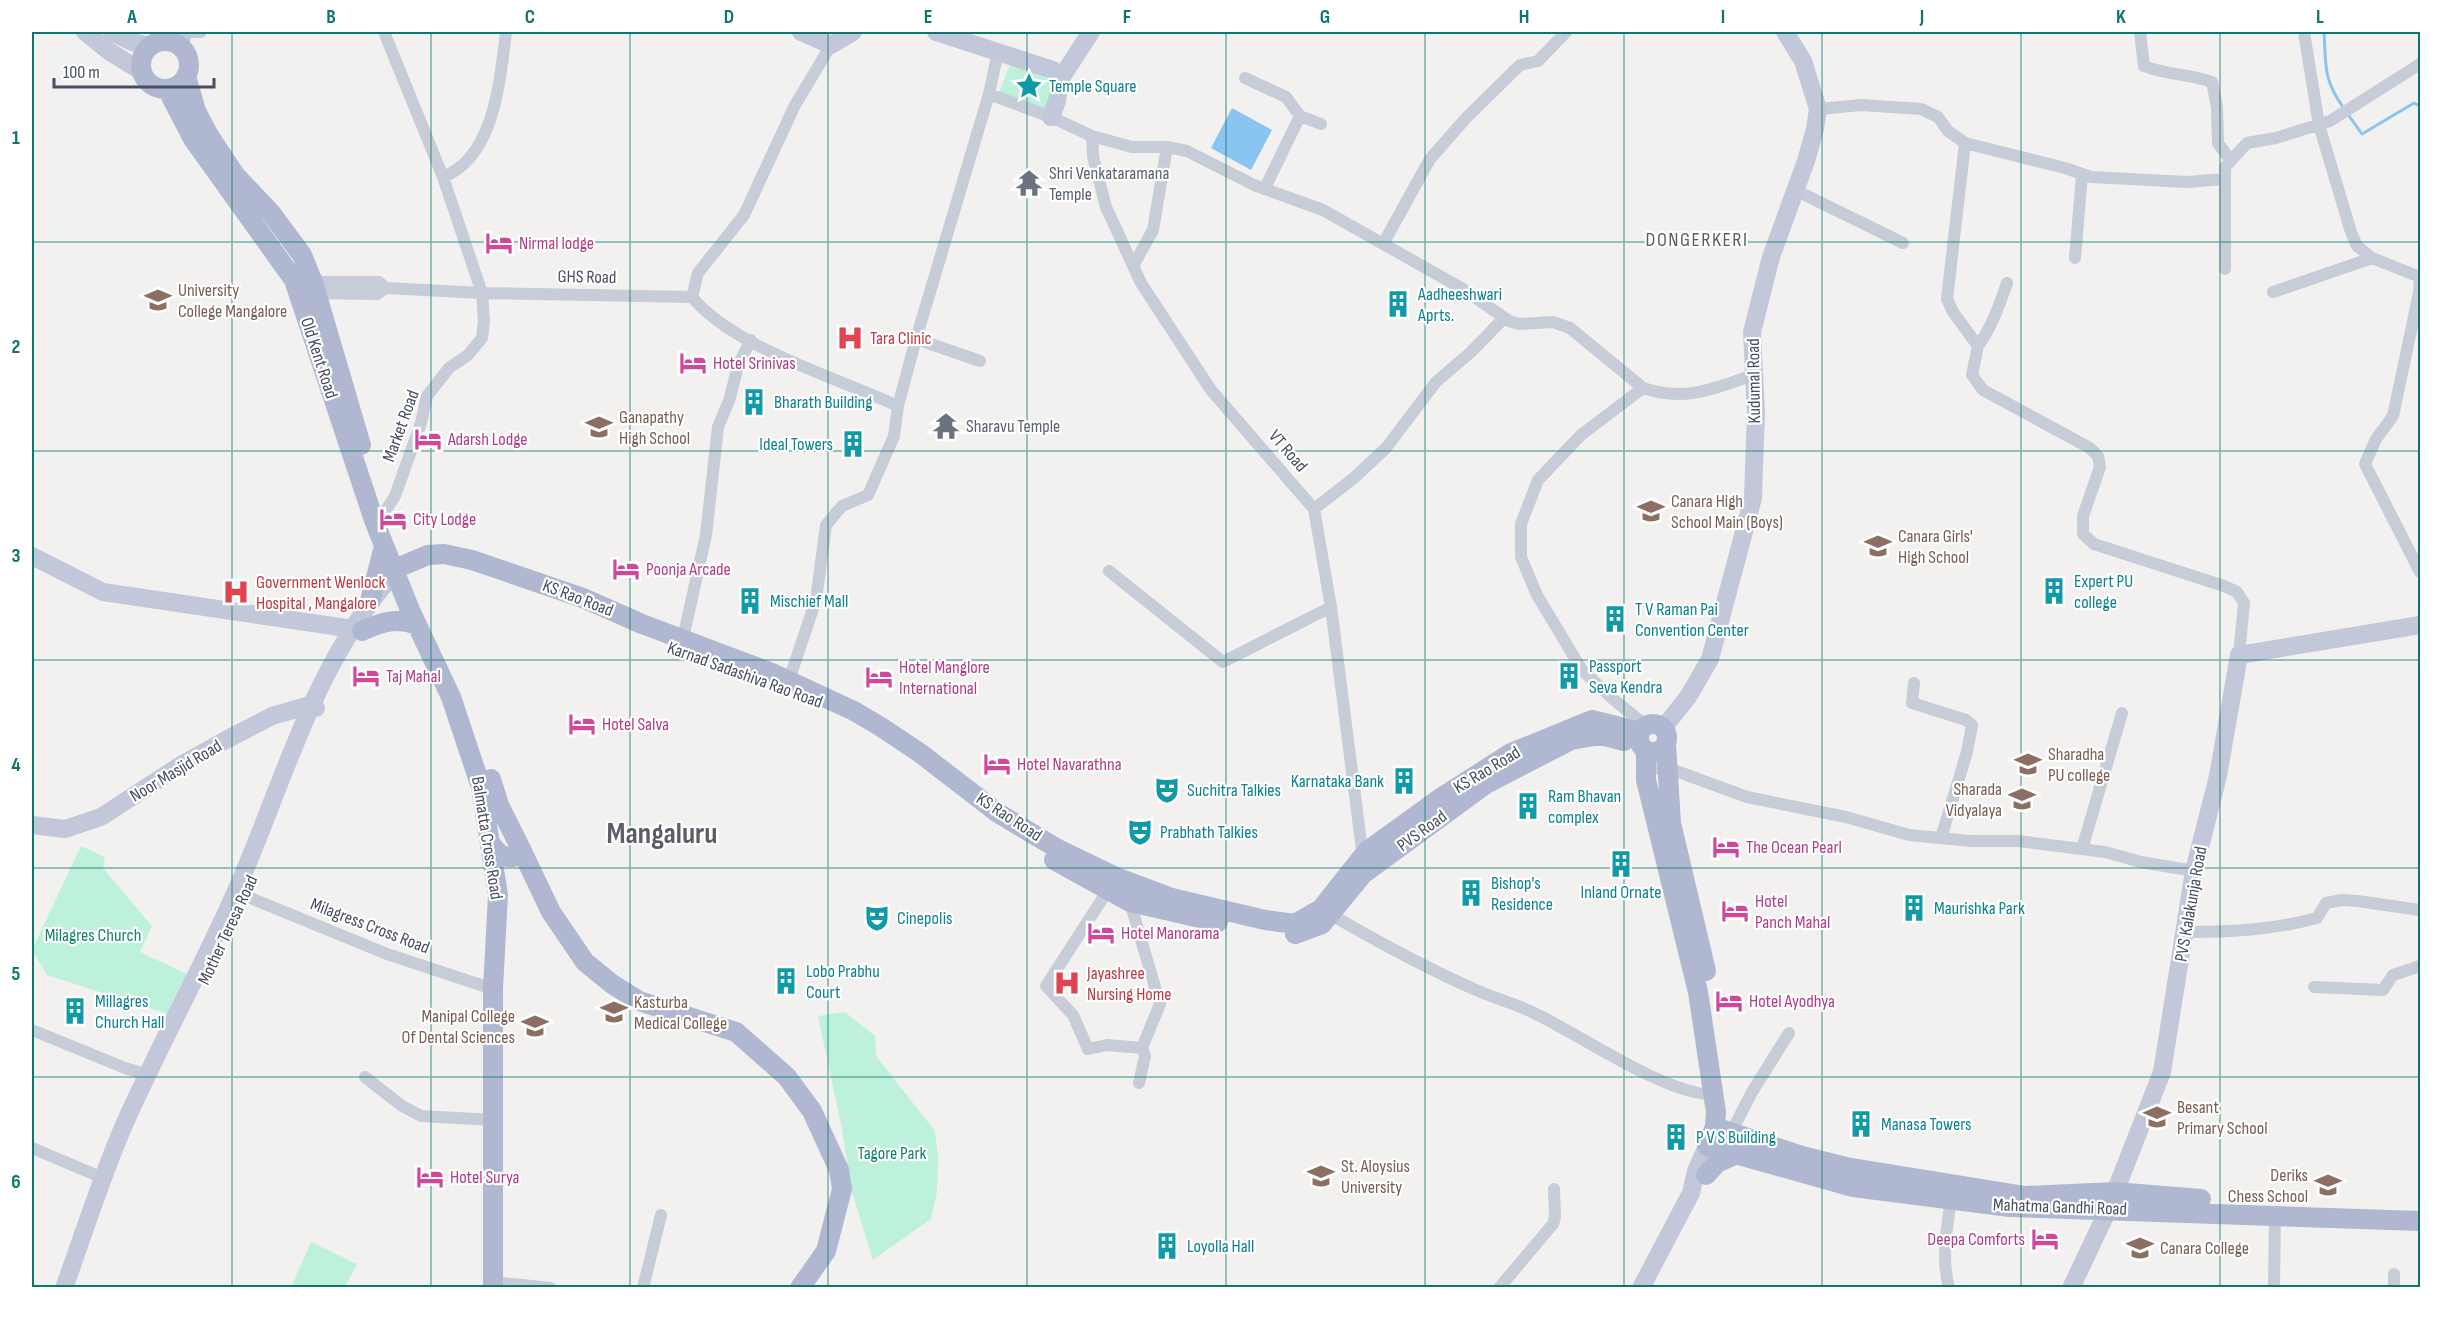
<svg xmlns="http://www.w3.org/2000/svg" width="2452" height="1319" font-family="'Sofia Sans Condensed',sans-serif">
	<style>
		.green { fill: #bdf1dc }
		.water { fill: #89c5f0 }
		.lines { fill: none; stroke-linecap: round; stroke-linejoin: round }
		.stream { stroke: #89c5f0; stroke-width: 3 }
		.street { stroke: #c6ccd8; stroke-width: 12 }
		.secondary { stroke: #c2c8da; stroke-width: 18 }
		.primary { stroke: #afb8d0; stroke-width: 20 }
		.grid { fill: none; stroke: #0f766e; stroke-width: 1.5; stroke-opacity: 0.55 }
		.labels { text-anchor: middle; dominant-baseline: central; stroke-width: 4.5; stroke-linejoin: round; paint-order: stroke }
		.culture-label { font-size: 18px; fill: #0d838f; stroke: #fff; text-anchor: start }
		.worship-label { font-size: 18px; fill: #5b616d; stroke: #fff; text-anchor: start }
		.hotel-label { font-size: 18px; fill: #b23c85; stroke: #fff; text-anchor: start }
		.street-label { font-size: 18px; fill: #474e5f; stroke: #fff }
		.education-label { font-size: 18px; fill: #785e54; stroke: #fff; text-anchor: start }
		.health-label { font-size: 18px; fill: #be3a42; stroke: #fff; text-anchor: start }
		.park-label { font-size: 18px; fill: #138564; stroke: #fff }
		.neighbourhood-label { font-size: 20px; letter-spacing: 1.5px; fill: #5c5e65; stroke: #fff }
		.town-label { font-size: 30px; font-weight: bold; fill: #5c5e65; stroke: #fff }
		.neatline { fill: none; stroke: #0f766e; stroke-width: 2 }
		.grid-label { font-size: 20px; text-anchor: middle; font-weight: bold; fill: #0f766e }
	</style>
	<rect width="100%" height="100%" fill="#f3f1f0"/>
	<path class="green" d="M 1012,60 L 1060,79 L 1047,111 L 999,92 Z
		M 81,846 L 105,857 L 103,868 L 152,926 L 140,952 L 187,974 L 168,1014 L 47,975 L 32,950 Z
		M 845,1012 L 875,1036 L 876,1056 L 935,1131 L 938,1156 L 937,1192 L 931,1219 L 873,1260 L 852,1192 L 841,1124 L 818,1016 Z
		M 311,1242 L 357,1264 L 345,1287 L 291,1287 Z"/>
	<path class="water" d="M 1232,108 L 1272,130 L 1251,170 L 1211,148 Z"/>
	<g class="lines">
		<path class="stream" d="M 2324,32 C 2326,65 2323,79 2343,107
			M 2347,113 L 2362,134 L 2414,103 L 2420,106"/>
		<path class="street" d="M 177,32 L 201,32
			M 2140,32 L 2144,66 C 2166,75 2190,74 2212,82 L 2217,107 L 2218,143 L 2231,161
			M 2304,32 L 2319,125 L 2351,232 L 2357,246 L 2372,258 L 2420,277 L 2419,293 L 2393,416 L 2376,439 L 2365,464 L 2420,572
			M 1245,78 L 1286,97 L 1300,116 L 1321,124
			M 989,94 L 1051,117 L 1092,136 L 1093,156 L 1106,207 L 1141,283 L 1211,390 L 1314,509 L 1331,607 L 1363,858
			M 1818,109 L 1861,105 L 1921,109 L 1938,117 L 1948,131 L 1965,143 L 2065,168 L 2091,177 L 2187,182 L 2224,179
			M 1092,136 L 1132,147 L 1167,147 L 1187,151 L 1254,185 L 1323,210 L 1463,289 L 1509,321 L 1519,324 L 1553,322 L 1570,328 L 1643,388
			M 1965,143 L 1947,299 L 1953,312 L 1978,346 L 1972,375 L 1983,390 L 2090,448 L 2098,456 L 2100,467 L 2083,516 L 2083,534 L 2094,544 L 2224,586 L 2237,592 L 2244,603 L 2239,655
			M 443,177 C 495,157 500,79 506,32
			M 1265,188 L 1300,116
			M 1795,190 L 1903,243
			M 1383,244 L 1430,159 L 1467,117 L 1520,65 L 1538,61 L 1566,32
			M 2075,258 L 2082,175
			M 1133,266 L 1153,230 L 1167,147
			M 2225,269 L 2225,167 L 2247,143 L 2276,138 L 2330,121 L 2420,64
			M 313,282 L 379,282 L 386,288 L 482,293 L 692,297
			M 2273,292 L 2372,258
			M 311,293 L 377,294 L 386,288
			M 692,297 L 698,273 L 744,215 L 795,105 L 831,45
			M 692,297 C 734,348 838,378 898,406
			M 916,339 L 980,361
			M 1978,346 C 1992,327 1999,306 2007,283
			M 1314,509 L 1355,477 L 1386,448 L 1436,382 L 1471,352 L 1504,318
			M 383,515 L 395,496 L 421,423 L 427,396 L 449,368 L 468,355 L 482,338 L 484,321 L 482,293 L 443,177 L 384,32
			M 1109,571 L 1223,662 L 1331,607
			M 680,652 L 706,535 L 718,427 L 730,398 L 738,365 L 751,340
			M 789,680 L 816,600 L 826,525 L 842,506 L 868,495 L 894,436 L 898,406 L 916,339 L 989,94 L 998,52
			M 1914,683 L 1912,703 L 1966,720 L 1972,725 L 1967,752 L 1941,838
			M 1645,725 L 1613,699 L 1582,670 L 1537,595 L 1521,557 L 1521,524 L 1538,480 L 1581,435 L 1643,388 C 1685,402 1713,389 1753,375
			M 1646,769 L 1668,768 L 1747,797 L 1846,817 L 1909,835 L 1971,841 L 2018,841 L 2105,852 L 2141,862 L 2194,871
			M 2082,849 L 2122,713
			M 1108,890 L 1046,986 L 1073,1015 L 1088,1049 L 1107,1045 L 1142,1048
			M 236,892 L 387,954 L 493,989
			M 1132,897 L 1130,902 L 1160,1004 L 1142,1048 L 1145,1056 L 1139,1083
			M 1330,914 C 1378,942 1426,968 1476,990 C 1496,999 1517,1004 1536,1014 C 1584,1037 1661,1092 1713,1095
			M 2185,932 C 2231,932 2272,930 2317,918 L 2326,903 L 2342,900 L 2357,901 L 2420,910
			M 2314,987 L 2383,990 L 2393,975 L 2420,966
			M 32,1030 L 125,1068 L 148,1075
			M 365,1077 L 402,1106 L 421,1116 L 494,1120
			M 1735,1125 L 1752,1092 L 1789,1033
			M 32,1148 L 103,1178
			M 493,1282 L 551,1288
			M 643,1288 L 661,1215
			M 1499,1288 L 1553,1224 L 1555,1217 L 1554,1189
			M 1949,1288 C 1941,1258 1947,1228 1951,1199
			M 2274,1288 L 2275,1214
			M 2394,1288 L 2394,1274"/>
		<path class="secondary" d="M 85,32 L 110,52 L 141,71
			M 112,32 L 132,42 L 149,46
			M 801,32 L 831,45 L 853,32
			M 936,32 L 1053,70 L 1061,78
			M 165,40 L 165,32
			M 180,46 L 183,32
			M 1051,117 L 1057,101 L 1061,78 L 1091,32
			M 32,556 L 103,592 L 360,630
			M 1664,727 L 1688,697 L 1710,659 L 1753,498 L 1756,412 L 1752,332 L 1771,257 L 1806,161 L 1815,129 L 1818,109 L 1803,61 L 1785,32
			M 32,825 L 65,829 L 101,817 L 181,765 L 222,742 L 272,716 L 310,705 L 316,708
			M 64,1288 C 84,1233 101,1178 124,1125 C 159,1046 201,970 236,891 C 286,778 311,668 395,572
			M 1641,1288 L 1691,1193 L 1696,1171 L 1707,1146
			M 2071,1288 L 2108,1210 L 2162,1072 L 2194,871 L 2218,776 L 2239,655 L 2420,625"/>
		<path class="primary" d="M141 65a24 24 0 1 1 48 0a24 24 0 1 1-48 0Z
			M 186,76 L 196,111 L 208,134 L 235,175 L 271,213 L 302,255 L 313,282 L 361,445
			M 167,89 L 193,139 L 294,280 L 375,523 L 410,610 L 451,697 L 481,787 L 498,895 L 493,989 L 493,1288
			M 404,565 L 428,555 L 444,554 L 472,560 L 583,598 L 642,624 L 772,673 L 854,711 L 881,727 L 920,753 L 998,813 L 1058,849 L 1116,877 L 1172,898 L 1265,920 L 1295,924 L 1321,909 L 1367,851 L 1439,799 L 1511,753 L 1592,720 L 1640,732
			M 370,601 L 384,546
			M 362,631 C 382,622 396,617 417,625
			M1639 738a14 14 0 1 1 28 0a14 14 0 1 1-28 0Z
			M 1666,744 L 1671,823 L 1706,971
			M 1646,750 L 1646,780 L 1698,992 L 1716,1112 L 1715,1127 L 1707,1146 L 1853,1187 L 2010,1207 L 2420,1221
			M 491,779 L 499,805 L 519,845 L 519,850 L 513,857 C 502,858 497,852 491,844
			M 519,845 L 551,912 L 585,962 L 612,984 L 639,1001 L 736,1032 L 787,1077 L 812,1111 L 839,1170 L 842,1189 L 826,1251 L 800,1288
			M 1054,860 L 1130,902 L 1218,922
			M 1295,934 L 1322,924 L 1363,874 L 1486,784 L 1571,740 L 1601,735 L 1624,741
			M 1715,1127 L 1802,1156 L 1846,1167 L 2025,1196 L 2115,1192 L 2201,1199
			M 1706,1175 L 1717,1163 L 1737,1154"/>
	</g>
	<path class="grid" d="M 232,32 L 232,1288M 431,32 L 431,1288M 630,32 L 630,1288M 828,32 L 828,1288M 1027,32 L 1027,1288M 1226,32 L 1226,1288M 1425,32 L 1425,1288M 1624,32 L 1624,1288M 1822,32 L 1822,1288M 2021,32 L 2021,1288M 2220,32 L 2220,1288M 32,242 L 2420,242M 32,451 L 2420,451M 32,660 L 2420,660M 32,868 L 2420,868M 32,1077 L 2420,1077"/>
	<defs>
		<symbol id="sight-bare" viewBox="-9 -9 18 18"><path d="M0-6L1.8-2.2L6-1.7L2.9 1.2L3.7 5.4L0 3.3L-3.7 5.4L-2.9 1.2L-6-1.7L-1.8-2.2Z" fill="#0f9aa8" stroke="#fff" stroke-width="2.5" paint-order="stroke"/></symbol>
		<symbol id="temple-bare" viewBox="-9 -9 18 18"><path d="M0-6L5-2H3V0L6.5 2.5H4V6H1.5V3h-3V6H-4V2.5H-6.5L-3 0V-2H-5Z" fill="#6b7280" stroke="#fff" stroke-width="2.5" paint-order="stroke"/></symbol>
		<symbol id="hotel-bare" viewBox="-9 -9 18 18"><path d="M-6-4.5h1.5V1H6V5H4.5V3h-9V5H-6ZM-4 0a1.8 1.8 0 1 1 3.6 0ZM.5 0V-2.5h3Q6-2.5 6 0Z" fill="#d1479c" stroke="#fff" stroke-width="2.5" paint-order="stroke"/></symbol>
		<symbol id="university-bare" viewBox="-9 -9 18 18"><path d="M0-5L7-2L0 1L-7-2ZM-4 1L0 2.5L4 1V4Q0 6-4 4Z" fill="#8d6e63" stroke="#fff" stroke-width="2.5" paint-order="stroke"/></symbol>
		<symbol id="building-bare" viewBox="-9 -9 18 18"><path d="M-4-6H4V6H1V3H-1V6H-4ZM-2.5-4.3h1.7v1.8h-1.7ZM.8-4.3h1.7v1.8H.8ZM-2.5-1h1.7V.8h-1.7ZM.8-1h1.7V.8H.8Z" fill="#0f9aa8" stroke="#fff" stroke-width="2.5" paint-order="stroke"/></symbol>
		<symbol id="hospital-bare" viewBox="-9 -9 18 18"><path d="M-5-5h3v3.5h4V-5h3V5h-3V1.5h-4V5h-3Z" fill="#e0444e" stroke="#fff" stroke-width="2.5" paint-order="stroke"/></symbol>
		<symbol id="school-bare" viewBox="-9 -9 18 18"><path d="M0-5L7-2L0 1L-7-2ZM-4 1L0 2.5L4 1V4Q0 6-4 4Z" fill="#8d6e63" stroke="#fff" stroke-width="2.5" paint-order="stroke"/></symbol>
		<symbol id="theatre-bare" viewBox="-9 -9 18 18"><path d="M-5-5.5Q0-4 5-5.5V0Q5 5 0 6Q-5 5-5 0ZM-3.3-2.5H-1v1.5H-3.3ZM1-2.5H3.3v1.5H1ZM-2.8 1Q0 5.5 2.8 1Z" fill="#0f9aa8" stroke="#fff" stroke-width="2.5" paint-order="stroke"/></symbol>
	</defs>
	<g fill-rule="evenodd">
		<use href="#sight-bare" x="1010" y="67" width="38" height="38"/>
		<use href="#temple-bare" x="1010" y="164" width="38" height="38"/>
		<use href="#hotel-bare" x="480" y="224" width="38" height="38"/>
		<use href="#university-bare" x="139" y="281" width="38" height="38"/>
		<use href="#building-bare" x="1379" y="285" width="38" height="38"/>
		<use href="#hospital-bare" x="831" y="319" width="38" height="38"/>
		<use href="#hotel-bare" x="674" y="344" width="38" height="38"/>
		<use href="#building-bare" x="735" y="383" width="38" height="38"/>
		<use href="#temple-bare" x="927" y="407" width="38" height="38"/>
		<use href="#school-bare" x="580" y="408" width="38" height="38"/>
		<use href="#hotel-bare" x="409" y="420" width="38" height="38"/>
		<use href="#building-bare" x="834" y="425" width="38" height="38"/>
		<use href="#school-bare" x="1632" y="492" width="38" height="38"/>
		<use href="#hotel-bare" x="374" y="500" width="38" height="38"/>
		<use href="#school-bare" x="1859" y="527" width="38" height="38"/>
		<use href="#hotel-bare" x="607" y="550" width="38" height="38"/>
		<use href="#building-bare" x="2035" y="572" width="38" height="38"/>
		<use href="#hospital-bare" x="217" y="573" width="38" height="38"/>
		<use href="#building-bare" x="731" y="582" width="38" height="38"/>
		<use href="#building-bare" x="1596" y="600" width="38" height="38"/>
		<use href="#hotel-bare" x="347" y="657" width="38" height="38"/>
		<use href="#building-bare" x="1550" y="657" width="38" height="38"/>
		<use href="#hotel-bare" x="860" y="658" width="38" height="38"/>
		<use href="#hotel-bare" x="563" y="705" width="38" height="38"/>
		<use href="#hotel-bare" x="978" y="745" width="38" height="38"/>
		<use href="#university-bare" x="2009" y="745" width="38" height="38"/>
		<use href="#building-bare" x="1385" y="762" width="38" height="38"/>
		<use href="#theatre-bare" x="1148" y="771" width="38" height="38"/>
		<use href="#school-bare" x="2003" y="780" width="38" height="38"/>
		<use href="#building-bare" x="1509" y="787" width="38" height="38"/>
		<use href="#theatre-bare" x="1121" y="813" width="38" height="38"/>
		<use href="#hotel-bare" x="1707" y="828" width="38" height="38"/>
		<use href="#building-bare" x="1602" y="845" width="38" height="38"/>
		<use href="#building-bare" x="1452" y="874" width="38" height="38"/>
		<use href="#building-bare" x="1895" y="889" width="38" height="38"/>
		<use href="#hotel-bare" x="1716" y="892" width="38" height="38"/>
		<use href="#theatre-bare" x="858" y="899" width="38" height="38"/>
		<use href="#hotel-bare" x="1082" y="914" width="38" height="38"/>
		<use href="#building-bare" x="767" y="962" width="38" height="38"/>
		<use href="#hospital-bare" x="1048" y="964" width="38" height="38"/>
		<use href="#hotel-bare" x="1710" y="982" width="38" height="38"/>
		<use href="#building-bare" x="56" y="992" width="38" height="38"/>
		<use href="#university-bare" x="595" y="993" width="38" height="38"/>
		<use href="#university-bare" x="516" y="1007" width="38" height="38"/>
		<use href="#school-bare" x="2138" y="1098" width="38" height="38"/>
		<use href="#building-bare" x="1842" y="1105" width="38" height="38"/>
		<use href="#building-bare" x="1657" y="1118" width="38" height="38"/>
		<use href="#university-bare" x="1302" y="1157" width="38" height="38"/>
		<use href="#hotel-bare" x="411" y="1158" width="38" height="38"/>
		<use href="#school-bare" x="2309" y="1166" width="38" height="38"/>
		<use href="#hotel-bare" x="2026" y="1220" width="38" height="38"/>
		<use href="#building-bare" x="1148" y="1227" width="38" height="38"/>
		<use href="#university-bare" x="2121" y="1229" width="38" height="38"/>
	</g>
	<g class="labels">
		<g class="culture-label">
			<text x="1049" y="86">Temple Square</text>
			<text x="1418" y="294">Aadheeshwari<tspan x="1418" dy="21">Aprts.</tspan></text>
			<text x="774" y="402">Bharath Building</text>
			<text x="833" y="444" text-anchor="end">Ideal Towers</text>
			<text x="2074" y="581">Expert PU<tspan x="2074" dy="21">college</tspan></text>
			<text x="770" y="601">Mischief Mall</text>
			<text x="1635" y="609">T V Raman Pai<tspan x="1635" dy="21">Convention Center</tspan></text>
			<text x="1589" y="666">Passport<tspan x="1589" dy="21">Seva Kendra</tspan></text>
			<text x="1384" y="781" text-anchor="end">Karnataka Bank</text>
			<text x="1187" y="790">Suchitra Talkies</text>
			<text x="1548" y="796">Ram Bhavan<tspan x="1548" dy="21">complex</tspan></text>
			<text x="1160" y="832">Prabhath Talkies</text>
			<text x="1491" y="883">Bishop's<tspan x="1491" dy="21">Residence</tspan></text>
			<text x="1621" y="892" text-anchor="middle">Inland Ornate</text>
			<text x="1934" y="908">Maurishka Park</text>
			<text x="897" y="918">Cinepolis</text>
			<text x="806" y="971">Lobo Prabhu<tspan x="806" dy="21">Court</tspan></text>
			<text x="95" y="1001">Millagres<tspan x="95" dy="21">Church Hall</tspan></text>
			<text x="1881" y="1124">Manasa Towers</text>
			<text x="1696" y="1137">P V S Building</text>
			<text x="1187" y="1246">Loyolla Hall</text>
		</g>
		<g class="worship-label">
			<text x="1049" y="173">Shri Venkataramana<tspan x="1049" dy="21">Temple</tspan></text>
			<text x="966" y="426">Sharavu Temple</text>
		</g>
		<g class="hotel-label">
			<text x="519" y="243">Nirmal lodge</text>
			<text x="713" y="363">Hotel Srinivas</text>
			<text x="448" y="439">Adarsh Lodge</text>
			<text x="413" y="519">City Lodge</text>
			<text x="646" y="569">Poonja Arcade</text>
			<text x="899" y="667">Hotel Manglore<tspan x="899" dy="21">International</tspan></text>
			<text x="386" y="676">Taj Mahal</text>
			<text x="602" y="724">Hotel Salva</text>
			<text x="1017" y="764">Hotel Navarathna</text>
			<text x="1746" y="847">The Ocean Pearl</text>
			<text x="1755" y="901">Hotel<tspan x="1755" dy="21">Panch Mahal</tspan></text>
			<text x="1121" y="933">Hotel Manorama</text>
			<text x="1749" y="1001">Hotel Ayodhya</text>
			<text x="450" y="1177">Hotel Surya</text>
			<text x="2025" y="1239" text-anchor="end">Deepa Comforts</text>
		</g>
		<g class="street-label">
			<text transform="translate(587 277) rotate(1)">GHS Road</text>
			<text transform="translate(319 358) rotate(72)">Old Kent Road</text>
			<text transform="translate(1754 381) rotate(-91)">Kudumal Road</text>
			<text transform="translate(401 426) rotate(-70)">Market Road</text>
			<text transform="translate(1288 451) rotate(49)">VT Road</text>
			<text transform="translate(578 598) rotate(21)">KS Rao Road</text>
			<text transform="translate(745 675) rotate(20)">Karnad Sadashiva Rao Road</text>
			<text transform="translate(1487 770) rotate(-31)">KS Rao Road</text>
			<text transform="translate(176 771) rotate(-31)">Noor Masjid Road</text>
			<text transform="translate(1009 817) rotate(33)">KS Rao Road</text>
			<text transform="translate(1422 831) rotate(-36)">PVS Road</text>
			<text transform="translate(487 838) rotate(81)">Balmatta Cross Road</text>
			<text transform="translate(2191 904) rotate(-80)">PVS Kalakunja Road</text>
			<text transform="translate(370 926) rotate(21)">Milagress Cross Road</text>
			<text transform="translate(228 930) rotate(-65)">Mother Teresa Road</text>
			<text transform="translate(2060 1207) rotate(2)">Mahatma Gandhi Road</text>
		</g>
		<g class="education-label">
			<text x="178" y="290">University<tspan x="178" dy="21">College Mangalore</tspan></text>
			<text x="619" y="417">Ganapathy<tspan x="619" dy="21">High School</tspan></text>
			<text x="1671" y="501">Canara High<tspan x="1671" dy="21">School Main (Boys)</tspan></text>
			<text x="1898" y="536">Canara Girls'<tspan x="1898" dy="21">High School</tspan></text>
			<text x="2048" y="754">Sharadha<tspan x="2048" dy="21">PU college</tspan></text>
			<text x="2002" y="789" text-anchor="end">Sharada<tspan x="2002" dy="21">Vidyalaya</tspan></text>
			<text x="634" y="1002">Kasturba<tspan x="634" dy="21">Medical College</tspan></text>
			<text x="515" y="1016" text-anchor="end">Manipal College<tspan x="515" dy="21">Of Dental Sciences</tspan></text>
			<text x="2177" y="1107">Besant<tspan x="2177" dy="21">Primary School</tspan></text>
			<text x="1341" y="1166">St. Aloysius<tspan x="1341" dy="21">University</tspan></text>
			<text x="2308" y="1175" text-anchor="end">Deriks<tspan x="2308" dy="21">Chess School</tspan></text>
			<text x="2160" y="1248">Canara College</text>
		</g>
		<g class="health-label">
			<text x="870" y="338">Tara Clinic</text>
			<text x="256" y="582">Government Wenlock<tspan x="256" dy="21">Hospital , Mangalore</tspan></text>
			<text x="1087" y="973">Jayashree<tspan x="1087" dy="21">Nursing Home</tspan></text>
		</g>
		<g class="park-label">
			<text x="93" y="935">Milagres Church</text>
			<text x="892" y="1153">Tagore Park</text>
		</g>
		<g class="neighbourhood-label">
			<text x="1697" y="240">DONGERKERI</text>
		</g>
		<g class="town-label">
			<text x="662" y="834">Mangaluru</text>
		</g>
	</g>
	<rect width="2452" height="1319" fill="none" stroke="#ffffff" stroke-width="66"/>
	<path d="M54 78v9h160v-9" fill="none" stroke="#474e5f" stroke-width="3"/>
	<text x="63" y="78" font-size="18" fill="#474e5f" stroke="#ffffff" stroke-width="4.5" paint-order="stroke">100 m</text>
	<rect x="33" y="33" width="2386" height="1253" class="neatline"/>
	<g class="grid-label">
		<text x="132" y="23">A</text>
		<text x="331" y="23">B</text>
		<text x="530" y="23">C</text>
		<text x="729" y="23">D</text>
		<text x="928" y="23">E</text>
		<text x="1127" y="23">F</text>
		<text x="1325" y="23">G</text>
		<text x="1524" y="23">H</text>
		<text x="1723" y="23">I</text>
		<text x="1922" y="23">J</text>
		<text x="2121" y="23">K</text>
		<text x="2320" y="23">L</text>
		<text x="16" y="144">1</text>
		<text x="16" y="353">2</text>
		<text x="16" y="562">3</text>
		<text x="16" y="771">4</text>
		<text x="16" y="980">5</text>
		<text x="16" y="1188">6</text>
	</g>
</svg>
